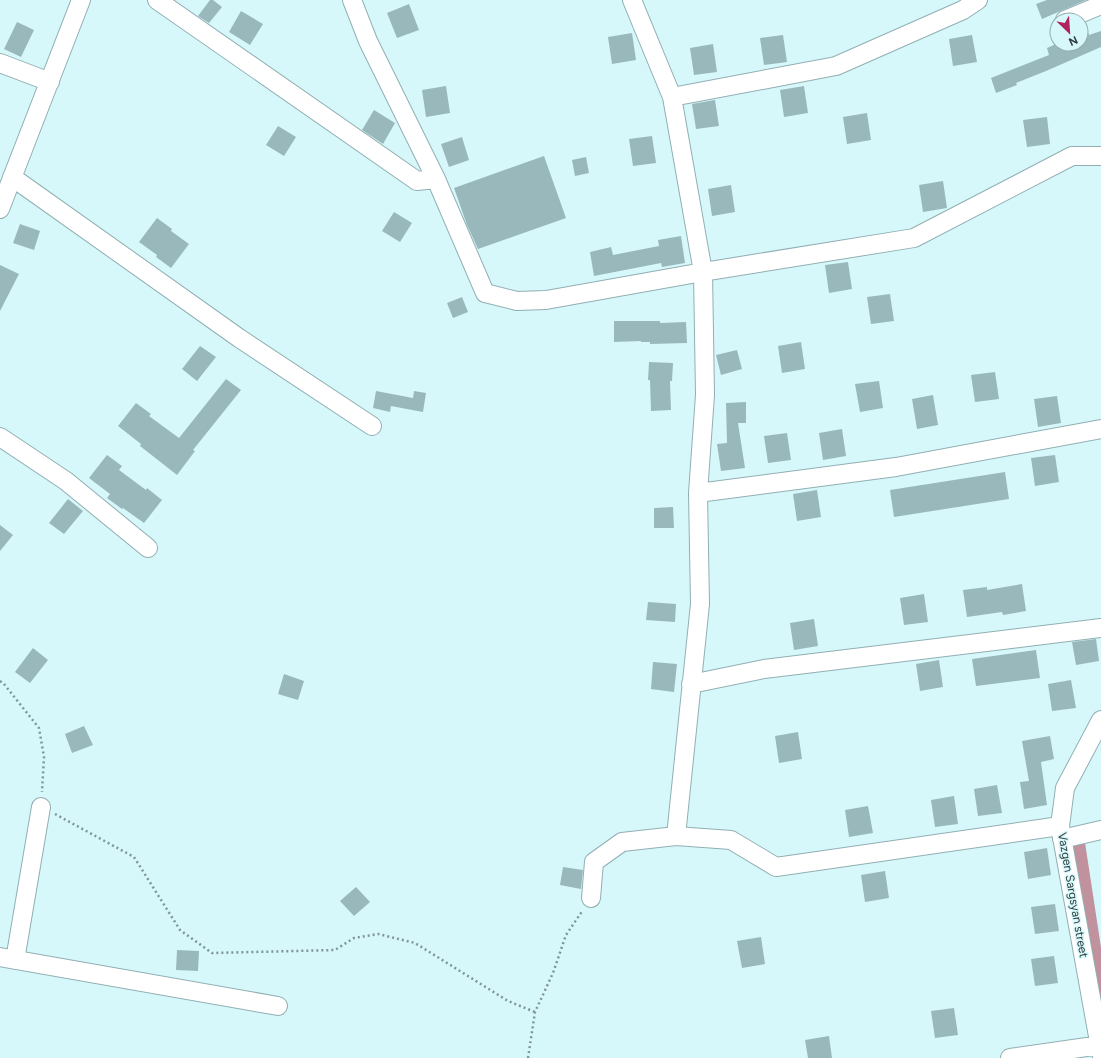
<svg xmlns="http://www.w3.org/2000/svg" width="1101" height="1058" font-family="Figtree,sans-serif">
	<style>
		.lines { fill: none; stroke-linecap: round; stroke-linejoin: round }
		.canal { stroke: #c1919d; stroke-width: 14 }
		.building { fill: #99b8bb }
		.minor-casing { stroke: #91afb3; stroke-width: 20 }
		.path { stroke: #7f9597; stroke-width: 2.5; stroke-dasharray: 2 3; stroke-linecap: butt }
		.minor { stroke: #fff; stroke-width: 18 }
		.labels { text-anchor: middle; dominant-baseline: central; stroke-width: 3; stroke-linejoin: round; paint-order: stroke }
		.street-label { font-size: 12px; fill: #2f3c3d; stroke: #d7f8fb }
	</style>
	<rect width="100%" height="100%" fill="#d7f8fb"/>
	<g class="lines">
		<path class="canal" d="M 1078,843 L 1101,994"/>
	</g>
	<path class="building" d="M 210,0 L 213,0 L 222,7 L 209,23 L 198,16 Z
		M 1047,0 L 1086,0 L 1042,19 L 1036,4 Z
		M 409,4 L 419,30 L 397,38 L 387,13 Z
		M 241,11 L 263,24 L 250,45 L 229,32 Z
		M 17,22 L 34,30 L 21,57 L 4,49 Z
		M 1084,23 L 1089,35 L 1101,31 L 1101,47 L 1046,71 L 1016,83 L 1017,85 L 996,93 L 991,78 L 1049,55 L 1047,48 L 1056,44 L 1081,44 L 1081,25 Z
		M 632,33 L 636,60 L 612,64 L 608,37 Z
		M 783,35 L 787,62 L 764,65 L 760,38 Z
		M 972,35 L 977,62 L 953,66 L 949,39 Z
		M 713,44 L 717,72 L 694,75 L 690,48 Z
		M 446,86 L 450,113 L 426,117 L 422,90 Z
		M 804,86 L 808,113 L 784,117 L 780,90 Z
		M 715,100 L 719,126 L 696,129 L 692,104 Z
		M 374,110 L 395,123 L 383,144 L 362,130 Z
		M 867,113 L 871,140 L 847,144 L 843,117 Z
		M 1047,117 L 1050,144 L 1027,147 L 1023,120 Z
		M 278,126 L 296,137 L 284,156 L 266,145 Z
		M 652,136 L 656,163 L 633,166 L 629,139 Z
		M 462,137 L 469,160 L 449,167 L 441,144 Z
		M 544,156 L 566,218 L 478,249 L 467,225 L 454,188 Z
		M 586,157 L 589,173 L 575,176 L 572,160 Z
		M 943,181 L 947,208 L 923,212 L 919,185 Z
		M 731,185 L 735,212 L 712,216 L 708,189 Z
		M 394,212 L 412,223 L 400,242 L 382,231 Z
		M 157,218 L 172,229 L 171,231 L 189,244 L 171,268 L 156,257 L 157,255 L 139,242 Z
		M 20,224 L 40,231 L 34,250 L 13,243 Z
		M 681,236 L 685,263 L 662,267 L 661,263 L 594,276 L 590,252 L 611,247 L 613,255 L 659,246 L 658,240 Z
		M 848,262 L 852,289 L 829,293 L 825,265 Z
		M 0,265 L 19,274 L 0,311 Z
		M 890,294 L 894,321 L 871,324 L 867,297 Z
		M 462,297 L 468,312 L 453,318 L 447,303 Z
		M 614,321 L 660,321 L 660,323 L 686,322 L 687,343 L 650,344 L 650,342 L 641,342 L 641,341 L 614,342 Z
		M 801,342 L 805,369 L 782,373 L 778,346 Z
		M 200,346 L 216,357 L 197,381 L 182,369 Z
		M 737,350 L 742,369 L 721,375 L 716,355 Z
		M 649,362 L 673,363 L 672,381 L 670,381 L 671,410 L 651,411 L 650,380 L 648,380 Z
		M 995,372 L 999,399 L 975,402 L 971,375 Z
		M 226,379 L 241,390 L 193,450 L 195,451 L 177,475 L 140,446 L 141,444 L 118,426 L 136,403 L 151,414 L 149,416 L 179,438 Z
		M 879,381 L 883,408 L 860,412 L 855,384 Z
		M 376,391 L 413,398 L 414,391 L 426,393 L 423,412 L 391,406 L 390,412 L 373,408 Z
		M 933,395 L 938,425 L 917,429 L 912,399 Z
		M 1057,396 L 1061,423 L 1038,427 L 1034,399 Z
		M 746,402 L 746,423 L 738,423 L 745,468 L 721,471 L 717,444 L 727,443 L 726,403 Z
		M 842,429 L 846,456 L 823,460 L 819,433 Z
		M 787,433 L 791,460 L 768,463 L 764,436 Z
		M 107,455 L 122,466 L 119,470 L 146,490 L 147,488 L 162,500 L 144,523 L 123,508 L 122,509 L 107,498 L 110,494 L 89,478 Z
		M 1055,455 L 1059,482 L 1035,486 L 1031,458 Z
		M 1005,472 L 1009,499 L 894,517 L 890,490 Z
		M 817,490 L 821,517 L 797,521 L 793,494 Z
		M 68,499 L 83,511 L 64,534 L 49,523 Z
		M 673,507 L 674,528 L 654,528 L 654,508 Z
		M 0,525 L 13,535 L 0,551 Z
		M 1022,584 L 1026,611 L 1003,615 L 1002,612 L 967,617 L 963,590 L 987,587 L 987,590 Z
		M 924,594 L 928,622 L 904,625 L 900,598 Z
		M 648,602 L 676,604 L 675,622 L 646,620 Z
		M 814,619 L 818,646 L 794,650 L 790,623 Z
		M 1096,639 L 1099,661 L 1076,665 L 1072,642 Z
		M 33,648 L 48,660 L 30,683 L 15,672 Z
		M 1036,650 L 1040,678 L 976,686 L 972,659 Z
		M 939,660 L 943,687 L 920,691 L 916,664 Z
		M 653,662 L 677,664 L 674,692 L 651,689 Z
		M 284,674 L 304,681 L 298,700 L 278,694 Z
		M 1071,680 L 1076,708 L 1052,711 L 1048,684 Z
		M 84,726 L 93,745 L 72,753 L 65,734 Z
		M 798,732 L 802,759 L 779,763 L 775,736 Z
		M 1050,736 L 1054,759 L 1041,762 L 1047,805 L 1024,809 L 1020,782 L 1029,781 L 1022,741 Z
		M 997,785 L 1002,813 L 978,816 L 974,789 Z
		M 954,796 L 958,824 L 935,827 L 931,800 Z
		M 868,806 L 873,833 L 849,837 L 845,810 Z
		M 1047,848 L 1051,875 L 1028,879 L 1024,852 Z
		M 563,867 L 583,870 L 581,889 L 560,885 Z
		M 885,871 L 889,898 L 865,902 L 861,875 Z
		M 356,887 L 370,902 L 354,916 L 340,901 Z
		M 1055,904 L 1059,931 L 1035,934 L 1031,907 Z
		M 761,937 L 765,964 L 742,968 L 737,941 Z
		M 177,950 L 199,951 L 198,971 L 176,970 Z
		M 1054,956 L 1058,983 L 1035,986 L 1031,959 Z
		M 954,1008 L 958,1035 L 935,1038 L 931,1011 Z
		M 829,1036 L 832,1058 L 808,1058 L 805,1040 Z"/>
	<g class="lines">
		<defs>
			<path id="minor" d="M 157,0 L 417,181 L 436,179
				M 352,0 L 368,41 L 436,179 L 485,293 L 517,301 L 546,300 L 703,272 L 914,238 L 1072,156 L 1101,156
				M 632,0 L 672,97 L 703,272 L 705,395 L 698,493 L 700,604 L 676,836
				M 1065,20 L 1101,5
				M 0,63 L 50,82
				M 672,97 L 836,66 L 963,10 L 978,0
				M 12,177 L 239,338 L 372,426
				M 0,209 L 81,0
				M 0,437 L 66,481 L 148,548
				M 698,493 L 896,467 L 1101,429
				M 691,684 L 764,669 L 1101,628
				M 1101,720 L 1065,788 L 1060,826 L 1101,1053
				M 1062,839 L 1101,830
				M 591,898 L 594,862 L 622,842 L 676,836 L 731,840 L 776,867 L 1060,826
				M 0,957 L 278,1006
				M 15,960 L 41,807
				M 1010,1058 L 1101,1045"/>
		</defs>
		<use href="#minor" class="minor-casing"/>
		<path class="path" d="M 0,681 L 4,684 L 39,728 L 44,757 L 42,792
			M 55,814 L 134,857 L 180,930 L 212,953 L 335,950 L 354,938 L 378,934 L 415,943 L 508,1001 L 535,1012
			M 528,1058 L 535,1012 L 553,973 L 566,935 L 583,910"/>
		<use href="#minor" class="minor"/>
	</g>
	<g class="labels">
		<g class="street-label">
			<text transform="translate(1073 895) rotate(80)">Vazgen Sargsyan street</text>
		</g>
	</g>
	<g transform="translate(1069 32) rotate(155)"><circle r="19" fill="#d7f8fb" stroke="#94adaf"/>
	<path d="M0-3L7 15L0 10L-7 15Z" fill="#b0225c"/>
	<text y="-6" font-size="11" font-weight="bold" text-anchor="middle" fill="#2f3c3d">N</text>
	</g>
</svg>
